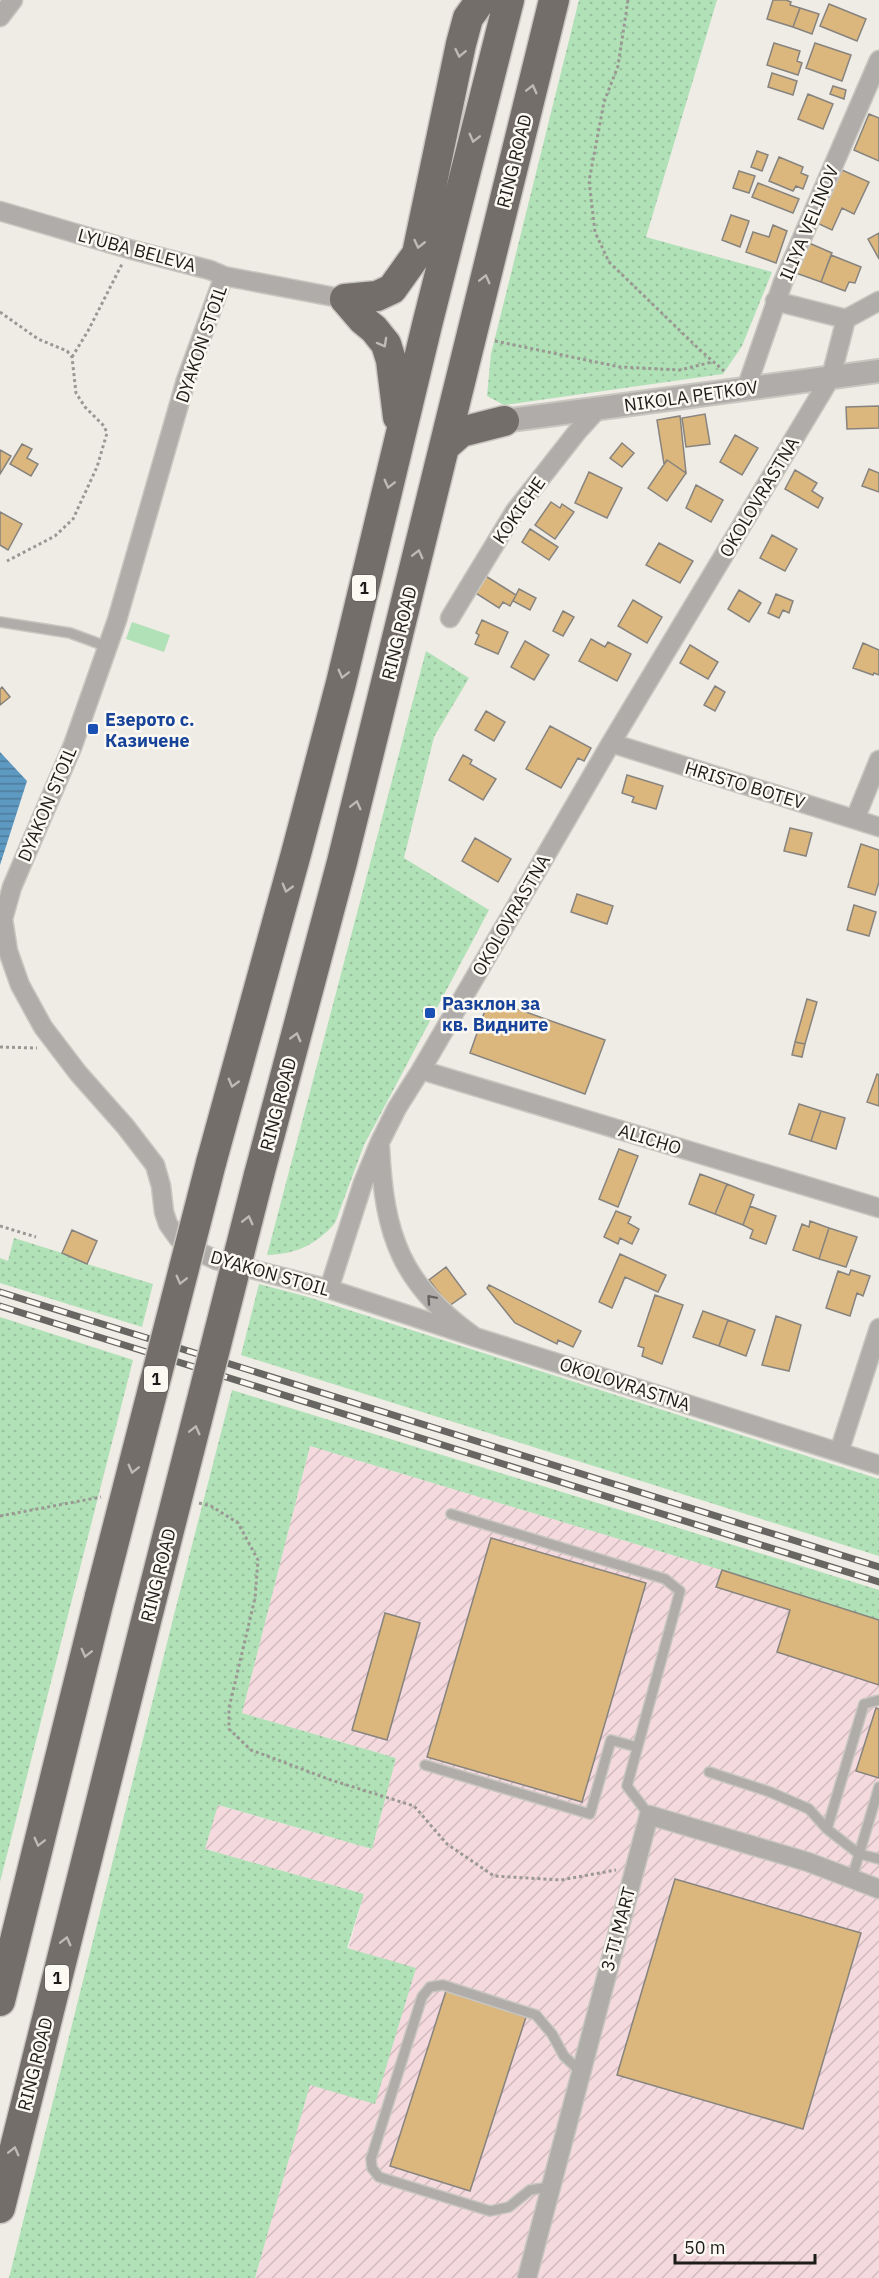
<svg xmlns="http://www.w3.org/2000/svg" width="879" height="2278" font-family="'IBM Plex Sans',sans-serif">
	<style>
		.industrial { fill: url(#industrial-furrows) }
		.grass { fill: url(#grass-dots) }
		.garden { fill: #b1e1b7 }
		.water { fill: url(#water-rules) }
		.building { fill: #dbb77d; stroke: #87837e; stroke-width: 1.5 }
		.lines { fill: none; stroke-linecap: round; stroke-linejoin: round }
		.service-casing { stroke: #c9c6c0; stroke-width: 12 }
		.minor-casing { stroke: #c9c6c0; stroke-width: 21 }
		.tertiary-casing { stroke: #c9c6c0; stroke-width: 26 }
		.trunk-casing { stroke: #c9c6c0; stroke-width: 33 }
		.path { stroke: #9b9894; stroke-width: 3; stroke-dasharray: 3 3; stroke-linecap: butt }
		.service { stroke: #afacaa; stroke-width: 9 }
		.minor { stroke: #afacaa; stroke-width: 18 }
		.tertiary { stroke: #afacaa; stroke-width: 22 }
		.trunk { stroke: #736e6a; stroke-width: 30 }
		.rail-casing { stroke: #686663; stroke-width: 7 }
		.rail { stroke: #fcf8f2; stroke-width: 4.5; stroke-dasharray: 14; stroke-linecap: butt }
		.trunk-bridge-casing { stroke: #c9c6c0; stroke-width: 33; stroke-linecap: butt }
		.trunk-bridge { stroke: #736e6a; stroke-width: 30 }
		.oneway { stroke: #bebab5 }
		.oneway2 { stroke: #666462 }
		.transit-dot { fill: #1a4fb4; stroke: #fcf8f2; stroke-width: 2 }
		.labels { text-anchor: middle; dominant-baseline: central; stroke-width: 5; stroke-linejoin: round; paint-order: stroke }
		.shield { fill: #fcf8f2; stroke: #605e5b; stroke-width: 1.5 }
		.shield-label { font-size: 16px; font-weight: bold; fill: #1d1c1a }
		.street-label { font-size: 18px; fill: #1d1c1a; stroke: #fcf8f2 }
		.transit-label { font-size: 18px; font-weight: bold; fill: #164399; stroke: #fcf8f2; text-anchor: start }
	</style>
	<defs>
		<pattern id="industrial-furrows" width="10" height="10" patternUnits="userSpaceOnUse" patternTransform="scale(1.5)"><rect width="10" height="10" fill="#f4dade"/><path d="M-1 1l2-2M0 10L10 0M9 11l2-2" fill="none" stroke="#d1babe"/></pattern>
		<pattern id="grass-dots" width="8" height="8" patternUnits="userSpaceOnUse" patternTransform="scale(1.5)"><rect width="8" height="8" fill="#b1e1b7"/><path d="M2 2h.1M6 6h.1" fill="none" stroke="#98c09d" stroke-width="1.8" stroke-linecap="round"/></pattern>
		<pattern id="water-rules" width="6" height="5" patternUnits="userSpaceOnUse" patternTransform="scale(1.5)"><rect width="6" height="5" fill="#5e99c1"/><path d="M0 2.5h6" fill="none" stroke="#4d7c9c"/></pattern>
	</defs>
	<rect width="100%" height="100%" fill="#efebe5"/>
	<path class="industrial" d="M 310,1446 L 722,1570 L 879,1620 L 879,2278 L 255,2278 L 364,1894 L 205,1849 L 217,1805 L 372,1849 L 396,1758 L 242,1713 Z"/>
	<path class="grass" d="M 579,0 L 717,0 L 646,237 L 772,272 L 742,346 L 723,374 L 504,405 L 487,396 L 491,354 Z
		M 426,651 L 469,678 L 434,737 L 404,858 L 489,910 L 364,1145 L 335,1223 C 316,1245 296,1254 267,1255 Z
		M 14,1238 L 62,1253 L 87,1264 L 153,1284 L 142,1327 L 0,1283 L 0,1258 L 8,1261 Z
		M 259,1284 L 308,1297 L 879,1479 L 879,1556 L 241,1355 Z
		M 0,1317 L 133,1360 L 0,1882 Z
		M 232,1390 L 879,1590 L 879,1620 L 722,1570 L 310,1446 L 242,1713 L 396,1758 L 372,1849 L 218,1805 L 205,1849 L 364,1894 L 347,1948 L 416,1968 L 375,2104 L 310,2085 L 255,2278 L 9,2278 L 174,1615 Z"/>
	<path class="garden" d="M 132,622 L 170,635 L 164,652 L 126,639 Z"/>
	<path class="water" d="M 0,752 L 27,781 L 0,865 Z"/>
	<path class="building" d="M 773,0 L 786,0 L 791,2 L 790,5 L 800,8 L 793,27 L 767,19 Z
		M 829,4 L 866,19 L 857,41 L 820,26 Z
		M 800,8 L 819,14 L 812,34 L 793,27 Z
		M 774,43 L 800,51 L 797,61 L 802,63 L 798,75 L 767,65 Z
		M 815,43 L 851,55 L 842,81 L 806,68 Z
		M 772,73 L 797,81 L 793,95 L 768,87 Z
		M 833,86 L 846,90 L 844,99 L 830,94 Z
		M 808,94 L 833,104 L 823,129 L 798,119 Z
		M 869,114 L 879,118 L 879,161 L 854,150 Z
		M 757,151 L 768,155 L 762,171 L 751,167 Z
		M 779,157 L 803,167 L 801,173 L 808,176 L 803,189 L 796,186 L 793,191 L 769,181 Z
		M 842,170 L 869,182 L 854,214 L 842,208 L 832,230 L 817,223 Z
		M 739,171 L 755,176 L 749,193 L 733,188 Z
		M 758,183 L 799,199 L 793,213 L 752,197 Z
		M 731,215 L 749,221 L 740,247 L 722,240 Z
		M 773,225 L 787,231 L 776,263 L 746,252 L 753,232 L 769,237 Z
		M 879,233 L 879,259 L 868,239 Z
		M 809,243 L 832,253 L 821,282 L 796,273 Z
		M 831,255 L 861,267 L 855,283 L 849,282 L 845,291 L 821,282 Z
		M 879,406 L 879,428 L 847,429 L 846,407 Z
		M 705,414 L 710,444 L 686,447 L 682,418 Z
		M 680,416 L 686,473 L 667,460 L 664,464 L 657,420 Z
		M 735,435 L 758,448 L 742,475 L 720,462 Z
		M 622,443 L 634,453 L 622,467 L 610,458 Z
		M 22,444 L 32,449 L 27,458 L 38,464 L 31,476 L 10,464 Z
		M 0,450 L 11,456 L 0,474 Z
		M 667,460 L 686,473 L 667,501 L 648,488 Z
		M 869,469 L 879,473 L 879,492 L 862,486 Z
		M 795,470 L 817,483 L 812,491 L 823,498 L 818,508 L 785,489 Z
		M 589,472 L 622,488 L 607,518 L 575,503 Z
		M 696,485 L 723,500 L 711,522 L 686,508 Z
		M 551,502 L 560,508 L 562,504 L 574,512 L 555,539 L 535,525 Z
		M 0,512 L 22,524 L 8,550 L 0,545 Z
		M 530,529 L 558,547 L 549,560 L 522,542 Z
		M 772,535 L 797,549 L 785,571 L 760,558 Z
		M 659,543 L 693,561 L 680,583 L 646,565 Z
		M 484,575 L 516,595 L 510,606 L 503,602 L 499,608 L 474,592 Z
		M 519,589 L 536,598 L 530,610 L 513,601 Z
		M 739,590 L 761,603 L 749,622 L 728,609 Z
		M 776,594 L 793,601 L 789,613 L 783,610 L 779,618 L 768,613 Z
		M 633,600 L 662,617 L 647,643 L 618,626 Z
		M 563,611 L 574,617 L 563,636 L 553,631 Z
		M 482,620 L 508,632 L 498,654 L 475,644 L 479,635 L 476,633 Z
		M 591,639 L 605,647 L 608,642 L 631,654 L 617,681 L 579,661 Z
		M 525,641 L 549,655 L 534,680 L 511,667 Z
		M 863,643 L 879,650 L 879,675 L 874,673 L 873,675 L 853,668 Z
		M 690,645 L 718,662 L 708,679 L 680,663 Z
		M 715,686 L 725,692 L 715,711 L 704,705 Z
		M 2,687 L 10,697 L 0,705 L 0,689 Z
		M 486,711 L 505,722 L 494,741 L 475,730 Z
		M 550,726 L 591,748 L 584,761 L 578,758 L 561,788 L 526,769 Z
		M 463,755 L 472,760 L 470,764 L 496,779 L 483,800 L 449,780 Z
		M 627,775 L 663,786 L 656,809 L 632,802 L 634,797 L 622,793 Z
		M 790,828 L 812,833 L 806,856 L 784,851 Z
		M 475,838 L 511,859 L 498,882 L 462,861 Z
		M 861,844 L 879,850 L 879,882 L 875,895 L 848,887 Z
		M 577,894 L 613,906 L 607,924 L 571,912 Z
		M 854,905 L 876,912 L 869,936 L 847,930 Z
		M 489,999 L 605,1040 L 585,1094 L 470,1053 Z
		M 807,999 L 817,1002 L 805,1044 L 795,1042 Z
		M 795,1042 L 805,1044 L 802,1057 L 792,1055 Z
		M 877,1074 L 879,1075 L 879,1106 L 867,1102 Z
		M 799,1104 L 821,1111 L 811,1141 L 789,1134 Z
		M 821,1111 L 845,1118 L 836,1149 L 811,1141 Z
		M 619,1149 L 638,1156 L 618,1207 L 599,1199 Z
		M 700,1174 L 727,1184 L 715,1214 L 689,1204 Z
		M 727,1184 L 754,1195 L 743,1225 L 715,1214 Z
		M 750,1206 L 776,1216 L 766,1244 L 750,1238 L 753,1230 L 743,1225 Z
		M 616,1211 L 631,1217 L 628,1223 L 639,1229 L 632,1244 L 620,1238 L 618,1244 L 604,1237 Z
		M 810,1221 L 829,1228 L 819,1259 L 793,1250 L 802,1224 L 809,1227 Z
		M 829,1228 L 857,1237 L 846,1267 L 819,1259 Z
		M 72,1230 L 97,1241 L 87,1264 L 62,1253 Z
		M 620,1254 L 666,1275 L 658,1292 L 625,1277 L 612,1308 L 599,1302 Z
		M 446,1267 L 466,1294 L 449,1306 L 429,1280 Z
		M 851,1270 L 870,1276 L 863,1296 L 857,1293 L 850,1316 L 826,1308 L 838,1271 L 849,1275 Z
		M 489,1285 L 581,1331 L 573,1347 L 558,1340 L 557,1344 L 515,1323 L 487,1288 Z
		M 655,1295 L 683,1305 L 662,1364 L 642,1356 L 644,1348 L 638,1346 Z
		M 703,1311 L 728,1320 L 719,1346 L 693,1337 Z
		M 776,1316 L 801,1325 L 789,1371 L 762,1365 Z
		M 728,1320 L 755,1330 L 746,1356 L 719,1346 Z
		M 491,1538 L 646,1583 L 582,1802 L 427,1757 Z
		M 722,1570 L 879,1620 L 879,1685 L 777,1652 L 790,1610 L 716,1587 Z
		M 385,1613 L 420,1623 L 387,1740 L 352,1730 Z
		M 876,1708 L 879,1709 L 879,1778 L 856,1771 Z
		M 675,1879 L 861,1933 L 803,2129 L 617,2075 Z
		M 446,1991 L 526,2017 L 470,2191 L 390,2166 Z"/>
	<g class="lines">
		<defs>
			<path id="service" d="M 0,622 L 70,633 L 108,647
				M 451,1514 L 665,1579 L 680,1591 L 627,1786 L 649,1815
				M 425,1765 L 590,1814 L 611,1740 L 637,1747
				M 709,1772 L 770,1792 L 809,1809 L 827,1829 L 859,1854 L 879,1859
				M 827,1829 L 864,1704 L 879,1700
				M 852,1878 L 879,1787
				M 550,2187 L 530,2190 L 509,2207 L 490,2211 L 379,2177 L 372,2168 L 371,2159 L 422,1997 L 430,1987 L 443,1985 L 536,2015 L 552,2034 L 564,2056 L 580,2071"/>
			<path id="minor" d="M 0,17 L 13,0
				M 0,211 L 129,249 L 210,270 L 224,276 L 345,299
				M 224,276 L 186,380 L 117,620 L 73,745 L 12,887 L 3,919 L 8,951 L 20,985 L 43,1027 L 78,1073 L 125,1126 L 155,1165 L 161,1186 L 164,1212 L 168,1224 L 178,1238 L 195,1250 L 216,1260 L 329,1289 L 475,1337
				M 775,301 L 846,319
				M 746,389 L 783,282 L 879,60
				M 450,618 L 515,511 L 577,432 L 598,409
				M 611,743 L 879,827
				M 855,819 L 879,760
				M 421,1070 L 879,1208
				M 380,1147 C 384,1235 401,1285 475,1337 L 879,1465
				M 329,1289 L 363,1183 L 380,1142 L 397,1108 L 421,1070 L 611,743 L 831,377 L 846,319 L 879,301
				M 839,1452 L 879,1328
				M 527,2278 L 649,1815 L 808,1862 L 879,1889"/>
			<path id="tertiary" d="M 504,421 L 879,371"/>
			<path id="trunk" d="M 345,299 L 377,296 L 392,289 L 417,254 L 461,44 L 468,18 L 481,0
				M 345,299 L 363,320 L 374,329 L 386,344 L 391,360 L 398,417
				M 444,447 L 461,432 L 504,421
				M 211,1163 L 297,850 L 341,683 L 427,325 L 509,0
				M 259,1175 L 342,862 L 554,0
				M 0,2001 L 100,1596
				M 0,2208 L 149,1609"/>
		</defs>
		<use href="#service" class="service-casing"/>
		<use href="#minor" class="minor-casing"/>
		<use href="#tertiary" class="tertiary-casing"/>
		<use href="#trunk" class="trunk-casing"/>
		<path class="path" d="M 628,0 L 618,66 L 604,102 L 589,181 L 595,232 L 609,262 L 699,349 L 724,371
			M 0,312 L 38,339 L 67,351 L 72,357 L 76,393 L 85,407 L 104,426 L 107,433 L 97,467 L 73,519 L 55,536 L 7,561
			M 495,341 L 620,367 L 680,370 L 712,362
			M 72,357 L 88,331 L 122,264
			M 0,1047 L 37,1048
			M 0,1226 L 36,1237
			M 199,1503 L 211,1506 L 238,1523 L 258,1560 L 255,1598 L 229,1708 L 229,1729 L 251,1750 L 331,1780 L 414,1806 L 447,1844 L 494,1876 L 561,1880 L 616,1870
			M 0,1516 L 101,1497"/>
		<use href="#service" class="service"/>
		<use href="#minor" class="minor"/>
		<use href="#tertiary" class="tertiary"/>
		<use href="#trunk" class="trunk"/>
		<defs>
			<path id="rail" d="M 0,1292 L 879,1567
				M 0,1306 L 879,1582"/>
		</defs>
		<use href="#rail" class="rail-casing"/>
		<use href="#rail" class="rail"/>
		<defs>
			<path id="trunk-bridge" d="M 100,1596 L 211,1163
				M 149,1609 L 259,1175"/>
		</defs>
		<use href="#trunk-bridge" class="trunk-bridge-casing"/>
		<use href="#trunk-bridge" class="trunk-bridge"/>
	</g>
	<defs><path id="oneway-chevron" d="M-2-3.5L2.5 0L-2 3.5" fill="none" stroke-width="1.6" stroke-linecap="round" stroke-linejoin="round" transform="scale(1.5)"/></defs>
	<g class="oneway">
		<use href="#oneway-chevron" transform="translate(460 53) rotate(102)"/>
		<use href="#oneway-chevron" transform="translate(532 89) rotate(-76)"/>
		<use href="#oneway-chevron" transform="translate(474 138) rotate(104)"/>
		<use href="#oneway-chevron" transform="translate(419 244) rotate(103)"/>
		<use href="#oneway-chevron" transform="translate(485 279) rotate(-76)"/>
		<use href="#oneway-chevron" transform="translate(383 343) rotate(61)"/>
		<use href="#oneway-chevron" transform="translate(389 484) rotate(104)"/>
		<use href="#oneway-chevron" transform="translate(418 554) rotate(-76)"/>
		<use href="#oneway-chevron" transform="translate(343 674) rotate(104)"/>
		<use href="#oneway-chevron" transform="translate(356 805) rotate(-76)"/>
		<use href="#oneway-chevron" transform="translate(287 888) rotate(106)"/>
		<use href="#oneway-chevron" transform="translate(296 1037) rotate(-75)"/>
		<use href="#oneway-chevron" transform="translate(233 1083) rotate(105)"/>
		<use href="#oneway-chevron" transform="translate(248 1220) rotate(-76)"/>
		<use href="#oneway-chevron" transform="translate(181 1280) rotate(104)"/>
		<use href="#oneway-chevron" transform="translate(195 1430) rotate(-76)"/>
		<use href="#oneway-chevron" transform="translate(133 1469) rotate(104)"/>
		<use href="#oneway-chevron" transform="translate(86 1653) rotate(104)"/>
		<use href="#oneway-chevron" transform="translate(39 1842) rotate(104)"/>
		<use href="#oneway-chevron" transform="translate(66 1941) rotate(-76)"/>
		<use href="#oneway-chevron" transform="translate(14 2151) rotate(-76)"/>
	</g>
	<use class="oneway2" href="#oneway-chevron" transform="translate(431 1299) rotate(-131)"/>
	<g class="transit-dot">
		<rect x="87" y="723" width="12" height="12" rx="3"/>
		<rect x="424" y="1007" width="12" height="12" rx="3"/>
	</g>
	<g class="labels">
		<g class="shield">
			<rect x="352" y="575" width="24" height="26" rx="4.5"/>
			<rect x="144" y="1366" width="24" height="26" rx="4.5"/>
			<rect x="45" y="1965" width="24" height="26" rx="4.5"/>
		</g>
		<g class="shield-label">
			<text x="364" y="588">1</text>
			<text x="156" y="1379">1</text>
			<text x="57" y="1978">1</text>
		</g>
		<g class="street-label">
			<text transform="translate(514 161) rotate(-76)">RING ROAD</text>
			<text transform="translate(809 223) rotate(-67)">ILIYA VELINOV</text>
			<text transform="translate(137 250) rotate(15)">LYUBA BELEVA</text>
			<text transform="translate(201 344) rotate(-71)">DYAKON STOIL</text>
			<text transform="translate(691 396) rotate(-8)">NIKOLA PETKOV</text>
			<text transform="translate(759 497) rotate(-59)">OKOLOVRASTNA</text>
			<text transform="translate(519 510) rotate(-55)">KOKICHE</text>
			<text transform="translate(399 633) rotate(-76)">RING ROAD</text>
			<text transform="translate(745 785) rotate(17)">HRISTO BOTEV</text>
			<text transform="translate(47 804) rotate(-67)">DYAKON STOIL</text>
			<text transform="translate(511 915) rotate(-60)">OKOLOVRASTNA</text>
			<text transform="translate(278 1104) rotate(-75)">RING ROAD</text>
			<text transform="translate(650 1139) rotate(17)">ALICHO</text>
			<text transform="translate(270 1273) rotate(16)">DYAKON STOIL</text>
			<text transform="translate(625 1384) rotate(18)">OKOLOVRASTNA</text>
			<text transform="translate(158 1575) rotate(-76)">RING ROAD</text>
			<text transform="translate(618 1929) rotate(-75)">3-TI MART</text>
			<text transform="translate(35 2064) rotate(-76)">RING ROAD</text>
		</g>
		<g class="transit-label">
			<text x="105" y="719">Езерото с.<tspan x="105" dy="21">Казичене</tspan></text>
			<text x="442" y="1003">Разклон за<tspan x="442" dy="21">кв. Видните</tspan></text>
		</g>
	</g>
	<path d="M675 2254v9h140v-9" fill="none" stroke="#1d1c1a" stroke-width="3"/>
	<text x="684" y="2254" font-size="18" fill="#1d1c1a" stroke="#fcf8f2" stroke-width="4.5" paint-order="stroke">50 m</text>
</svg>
